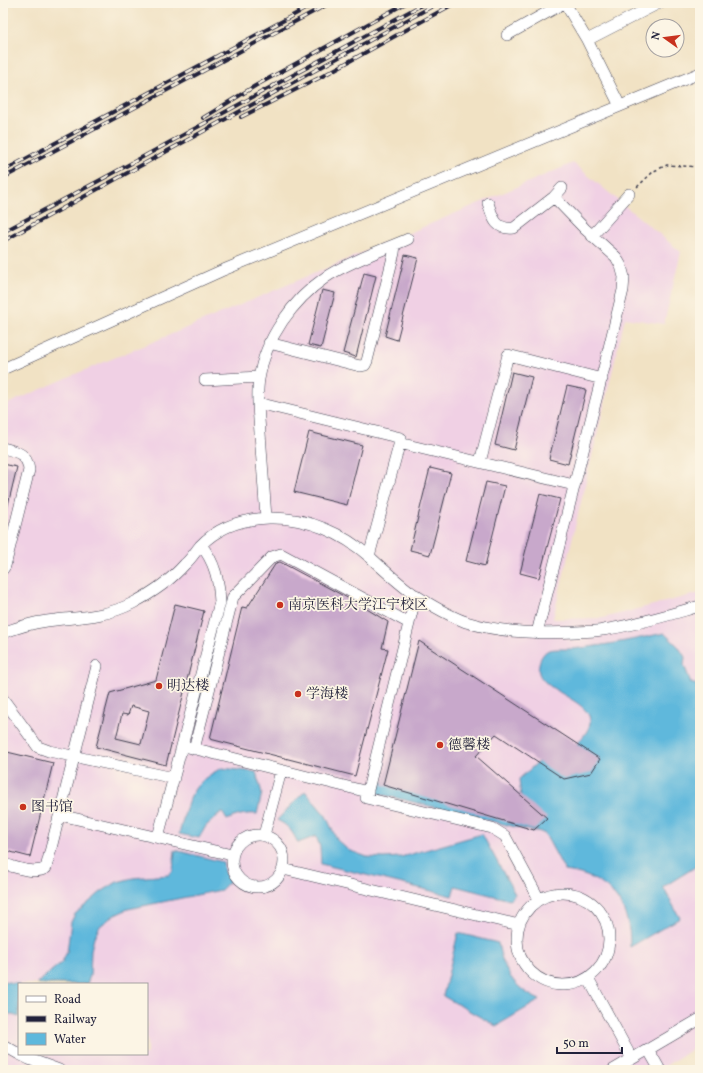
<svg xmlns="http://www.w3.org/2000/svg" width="703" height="1073" font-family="Vollkorn,'Noto Serif SC',serif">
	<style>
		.built { fill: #f0d0e4; fill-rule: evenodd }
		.water { fill: #5eb8dc; stroke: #406d8c }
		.building { fill: #c8a8cb; fill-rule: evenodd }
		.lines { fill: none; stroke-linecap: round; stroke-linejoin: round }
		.minor-casing { stroke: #413f50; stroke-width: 12 }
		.path { stroke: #413f50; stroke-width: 1.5; stroke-dasharray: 3 3; stroke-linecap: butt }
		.minor { stroke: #fff; stroke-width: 11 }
		.rail-casing { stroke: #22223b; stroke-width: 4 }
		.rail { stroke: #fcf5e5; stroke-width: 2.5; stroke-dasharray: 8; stroke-linecap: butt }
		.poi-dot { fill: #c8321e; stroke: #fcf5e5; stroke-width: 1.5 }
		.labels { text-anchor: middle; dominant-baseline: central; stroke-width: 3.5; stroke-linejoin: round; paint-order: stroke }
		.poi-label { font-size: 14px; fill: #22223b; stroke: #fcf5e5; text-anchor: start }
	</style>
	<rect width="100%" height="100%" fill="#fcf5e5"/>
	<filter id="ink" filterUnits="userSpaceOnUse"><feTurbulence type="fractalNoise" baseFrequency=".025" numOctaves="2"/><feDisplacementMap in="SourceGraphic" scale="8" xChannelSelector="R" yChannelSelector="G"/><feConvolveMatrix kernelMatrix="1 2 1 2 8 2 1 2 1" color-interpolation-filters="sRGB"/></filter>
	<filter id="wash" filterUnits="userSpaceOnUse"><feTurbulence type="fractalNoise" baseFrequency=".012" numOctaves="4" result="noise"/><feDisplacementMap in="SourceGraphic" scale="16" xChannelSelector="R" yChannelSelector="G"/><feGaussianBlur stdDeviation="0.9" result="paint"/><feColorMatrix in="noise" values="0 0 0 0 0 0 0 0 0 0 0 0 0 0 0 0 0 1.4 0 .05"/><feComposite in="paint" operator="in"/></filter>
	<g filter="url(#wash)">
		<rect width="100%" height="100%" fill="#f1e2c4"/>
		<path class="built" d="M 573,163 L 681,252 L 664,324 L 625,318 L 553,619 L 603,618 L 700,593 L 700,1044 L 659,1070 L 3,1070 L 3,406 L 78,373 L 191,326 ZM 19,984 L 147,984 L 147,1054 L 19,1054 Z"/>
		<path class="water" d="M 664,633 L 678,646 L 685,657 L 684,665 L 691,683 L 700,686 L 700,864 L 663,887 L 680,918 L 630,947 C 631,904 608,876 565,871 L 545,834 L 538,831 L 532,831 L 376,793 L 379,781 L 523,815 L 519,779 L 547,754 L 560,761 C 568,753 581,741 587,731 C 604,703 545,694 539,673 C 537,665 541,653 549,650 C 557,648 571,650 580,648 C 608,645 636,639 664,633 Z
			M 222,768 L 256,772 L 262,793 L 257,814 C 246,813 237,815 227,820 L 222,812 L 206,826 L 199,838 L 179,834 C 184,818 187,796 199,784 C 205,777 214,772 222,768 Z
			M 305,791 L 326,816 L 337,840 L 348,850 L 367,857 L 384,858 L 401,857 L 482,834 L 515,894 L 510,900 L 455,886 L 452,896 L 321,864 L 320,847 L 316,836 L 298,843 C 292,831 289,826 277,820 Z
			M 175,850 L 223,862 L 224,872 L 230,881 L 221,890 L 128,909 L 113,916 L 100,926 L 94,938 L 91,950 L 90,976 L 87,984 L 36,984 L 62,962 L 67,952 L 71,922 L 75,914 L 101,892 L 117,882 L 133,878 L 169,875 L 173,870 Z
			M 458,933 L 498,943 C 503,970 514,989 540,1000 L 496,1026 L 443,996 Z
			M 3,981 L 19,984 L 19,1017 L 3,1012 Z"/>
		<g id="blocks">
			<path class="building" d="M 405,255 L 418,258 L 397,340 L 385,336 Z
				M 364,273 L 376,276 L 356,357 L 343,353 Z
				M 322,290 L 335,293 L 321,348 L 308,345 Z
				M 512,372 L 532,377 L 514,450 L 495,445 Z
				M 567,386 L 586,390 L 568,464 L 549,459 Z
				M 309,432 L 362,445 L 347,505 L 294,492 Z
				M 3,464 L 17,467 L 6,513 L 3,513 Z
				M 430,468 L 451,473 L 430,555 L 410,550 Z
				M 486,482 L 505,486 L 485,566 L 466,561 Z
				M 540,494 L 560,499 L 539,578 L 520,573 Z
				M 280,562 L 357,603 L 388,622 L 382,648 L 388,649 L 355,776 L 210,739 L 242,607 L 247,608 L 276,563 Z
				M 175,604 L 204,611 L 166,765 L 96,747 L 110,693 L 156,680 ZM 131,706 L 149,711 L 141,744 L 116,738 L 122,714 L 128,715 Z
				M 419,641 L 600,759 L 591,773 L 564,779 L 496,734 L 476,756 L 547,818 L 534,830 L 383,785 Z
				M 3,751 L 53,763 L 30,857 L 3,850 Z"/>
		</g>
	</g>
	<g filter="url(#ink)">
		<use href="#blocks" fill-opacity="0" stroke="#413f50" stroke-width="1"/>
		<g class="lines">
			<defs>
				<path id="minor" d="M 565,3 L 587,40
					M 507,35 L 564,3
					M 620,106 L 587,40 L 659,3
					M 488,203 C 493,218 495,230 514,228 L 554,197 L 562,188
					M 592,236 L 629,194
					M 269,343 L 360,366 L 365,365 L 367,361 L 394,253 L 395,245
					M 3,369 L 221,271 L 700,73
					M 205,380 L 259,377
					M 258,403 L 401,438 L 369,556
					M 399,443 L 574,485
					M 3,448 C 17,452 27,453 29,470 L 5,566 L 3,569
					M 480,462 L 508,355 L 602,379
					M 266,518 C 264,490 262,462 260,433 C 259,415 256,397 259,379 C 265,338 293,300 326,277 C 348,262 383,250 408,239
					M 416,595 L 366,798 L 492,828 L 505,836 L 539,899
					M 3,633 C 18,627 32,623 47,621 C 78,617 104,618 133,603 C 152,593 171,580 185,564 C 191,559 195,552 200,546 C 218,527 244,519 269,518 C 307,517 343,533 371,558 C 384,570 397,582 412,593 C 429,604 447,615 466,622 C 501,633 539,634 576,632 C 585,631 594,632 603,630 C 636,625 668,615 700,606
					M 537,633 L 606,360 L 623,290 L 624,277 L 621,266 L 616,257 L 585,229 L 554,197
					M 3,699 L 38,747 L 49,751 L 174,778
					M 188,747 L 368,792
					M 194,749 L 233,597 L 272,557 L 281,554 L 409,623
					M 60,815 L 232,855
					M232 861a26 26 0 1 1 52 0a26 26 0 1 1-52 0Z
					M 264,835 L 281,771
					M 158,837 L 220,602 C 219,581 215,562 201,545
					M 3,864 C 17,867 34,875 46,868 L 97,666
					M 283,869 L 519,925
					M517 939a46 46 0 1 1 92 0a46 46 0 1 1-92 0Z
					M 588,978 L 632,1059
					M 3,1045 L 19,1054
					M 648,1049 L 660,1070
					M 19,1054 L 29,1059 L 59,1070
					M 613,1070 L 700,1019"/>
			</defs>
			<use href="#minor" class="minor-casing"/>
			<path class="path" d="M 637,187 L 654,171 L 667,165 L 700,167"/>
			<use href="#minor" class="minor"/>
			<defs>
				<path id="rail" d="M 241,117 L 319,78 L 455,3
					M 203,118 L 255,86 L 406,3
					M 3,171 L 316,3
					M 3,178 L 330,3
					M 3,232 L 106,177 L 425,3
					M 3,241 L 438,3"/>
			</defs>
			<use href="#rail" class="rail-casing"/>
			<use href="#rail" class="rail"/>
		</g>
	</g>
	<g class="poi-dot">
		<circle cx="280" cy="605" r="4"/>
		<circle cx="159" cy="686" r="4"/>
		<circle cx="298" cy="694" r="4"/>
		<circle cx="440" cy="745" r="4"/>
		<circle cx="23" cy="807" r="4"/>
	</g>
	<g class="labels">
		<g class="poi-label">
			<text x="288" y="605">南京医科大学江宁校区</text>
			<text x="167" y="686">明达楼</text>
			<text x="306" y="694">学海楼</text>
			<text x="448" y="745">德馨楼</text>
			<text x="31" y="807">图书馆</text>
		</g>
	</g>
	<rect width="703" height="1073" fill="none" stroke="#fcf5e5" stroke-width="16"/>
	<rect x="18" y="983" width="130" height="72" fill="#fcf5e5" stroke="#a5a1a1"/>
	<rect x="26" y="996" width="20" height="6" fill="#ffffff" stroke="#a5a1a1"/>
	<text x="54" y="1003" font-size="12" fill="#22223b">Road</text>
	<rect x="26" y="1016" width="20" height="6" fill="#22223b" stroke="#a5a1a1"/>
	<text x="54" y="1023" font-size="12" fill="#22223b">Railway</text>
	<rect x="26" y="1033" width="20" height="12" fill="#5eb8dc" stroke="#a5a1a1"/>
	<text x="54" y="1043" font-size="12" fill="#22223b">Water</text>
	<g transform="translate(665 38) rotate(284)"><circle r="19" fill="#fcf5e5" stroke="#a5a1a1"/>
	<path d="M0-3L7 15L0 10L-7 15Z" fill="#c8321e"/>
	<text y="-6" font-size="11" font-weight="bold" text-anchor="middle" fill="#22223b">N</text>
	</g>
	<path d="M557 1047v6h65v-6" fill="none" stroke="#22223b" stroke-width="2"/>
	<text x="563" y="1047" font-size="12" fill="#22223b" stroke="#fcf5e5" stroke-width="3" paint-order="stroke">50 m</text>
</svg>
